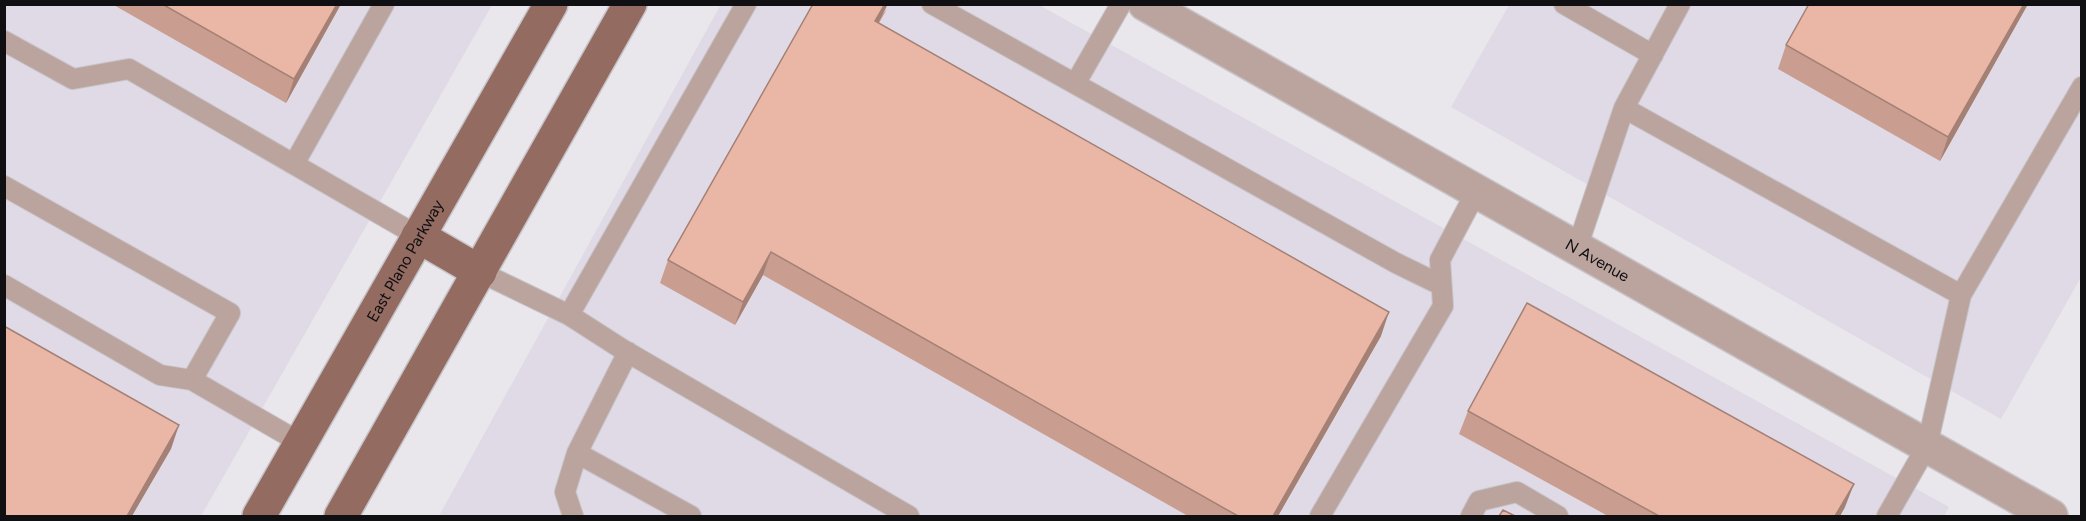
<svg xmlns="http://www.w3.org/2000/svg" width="2086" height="521" font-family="Figtree,sans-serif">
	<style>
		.built { fill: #dfdae5 }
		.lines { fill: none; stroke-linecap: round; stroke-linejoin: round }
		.lane-casing { stroke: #c6c4c9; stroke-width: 22 }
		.street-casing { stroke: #c6c4c9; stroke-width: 36 }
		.primary-casing { stroke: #c6c4c9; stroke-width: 36 }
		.lane { stroke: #bca49e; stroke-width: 20 }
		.street { stroke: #bca49e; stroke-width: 33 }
		.primary { stroke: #936b61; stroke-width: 33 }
		.wall { fill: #c99d90 }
		.shaded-wall { fill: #a48075 }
		.building { fill: #eab7a7; stroke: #a48075; stroke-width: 1.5 }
		.labels { text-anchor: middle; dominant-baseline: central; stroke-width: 5; stroke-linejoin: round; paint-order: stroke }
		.street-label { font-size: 16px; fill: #100f11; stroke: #f7f5f9 }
	</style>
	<rect width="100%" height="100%" fill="#e9e7ec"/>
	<path class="built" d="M 721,4 L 1039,5 L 1949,507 L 1944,516 L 439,516 Z
		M 4,5 L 492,5 L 201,516 L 5,516 Z
		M 1509,5 L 2081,5 L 2081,277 L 2001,419 L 1451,107 Z"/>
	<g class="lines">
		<defs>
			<path id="lane" d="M 932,4 L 1396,263 L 1441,285
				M 1564,4 L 1653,55
				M 1680,4 L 1624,108 L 1961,295
				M 4,41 L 73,79 L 129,69 L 418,236
				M 1075,84 L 1121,4
				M 294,164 L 384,4
				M 4,186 L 230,313 L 192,380
				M 1577,248 L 1624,108
				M 480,272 L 569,315 L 622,349 L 909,516
				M 4,285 L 160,375 L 192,380 L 301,443
				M 569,315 L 746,4
				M 628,352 L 577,453 L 691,516
				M 573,516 L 565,492 L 577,453
				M 1320,516 L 1443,306 L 1440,260 L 1476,192
				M 1471,516 L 1479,501 L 1517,492 L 1558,516
				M 1887,516 L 1927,446 L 1961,295 L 2082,87"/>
			<g id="street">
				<path id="s1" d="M 1145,4 L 2051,516"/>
			</g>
			<g id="primary">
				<path d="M 418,236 L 480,272"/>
				<path id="s2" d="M 259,516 L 551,4"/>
				<path d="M 341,516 L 630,4"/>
			</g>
		</defs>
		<use href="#lane" class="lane-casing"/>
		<use href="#street" class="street-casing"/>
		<use href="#primary" class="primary-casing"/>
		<use href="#lane" class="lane"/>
		<use href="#street" class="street"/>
		<use href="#primary" class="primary"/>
	</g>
	<path class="wall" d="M 112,4 L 341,4 L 286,103 Z
		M 1809,4 L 2028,4 L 1940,161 L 1778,69 L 1786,45 Z
		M 887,9 L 879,23 L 1381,336 L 1278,516 L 1188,516 L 763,275 L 735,325 L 660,283 L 668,260 Z
		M 1468,411 L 1845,507 L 1840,516 L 1608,516 L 1459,434 Z"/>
	<path class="shaded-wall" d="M 337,4 L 341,4 L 286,103 L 294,79 Z
		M 885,4 L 888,4 L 867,45 L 875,21 Z
		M 2024,4 L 2028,4 L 1940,161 L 1948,137 Z
		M 771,252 L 763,275 L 735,325 L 743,302 Z
		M 1389,312 L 1381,336 L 1278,516 L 1273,516 Z
		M 179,425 L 171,449 L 132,516 L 127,516 Z
		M 1854,484 L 1845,507 L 1840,516 L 1835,516 Z"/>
	<path class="building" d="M 162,4 L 337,4 L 294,79 Z
		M 813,4 L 885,4 L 875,21 L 1389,312 L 1273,516 L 1238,516 L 771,252 L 743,302 L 668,260 Z
		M 1809,4 L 2024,4 L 1948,137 L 1786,45 Z
		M 1527,303 L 1854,484 L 1835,516 L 1659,516 L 1468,411 Z
		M 4,326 L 179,425 L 127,516 L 4,516 Z
		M 1503,510 L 1515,516 L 1499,516 Z"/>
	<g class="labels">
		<g class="street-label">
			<text stroke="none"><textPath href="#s2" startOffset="294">East Plano Parkway</textPath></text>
			<text stroke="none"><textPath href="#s1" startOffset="520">N Avenue</textPath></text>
		</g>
	</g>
	<rect width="2086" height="521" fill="none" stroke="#100f11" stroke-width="12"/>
</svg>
